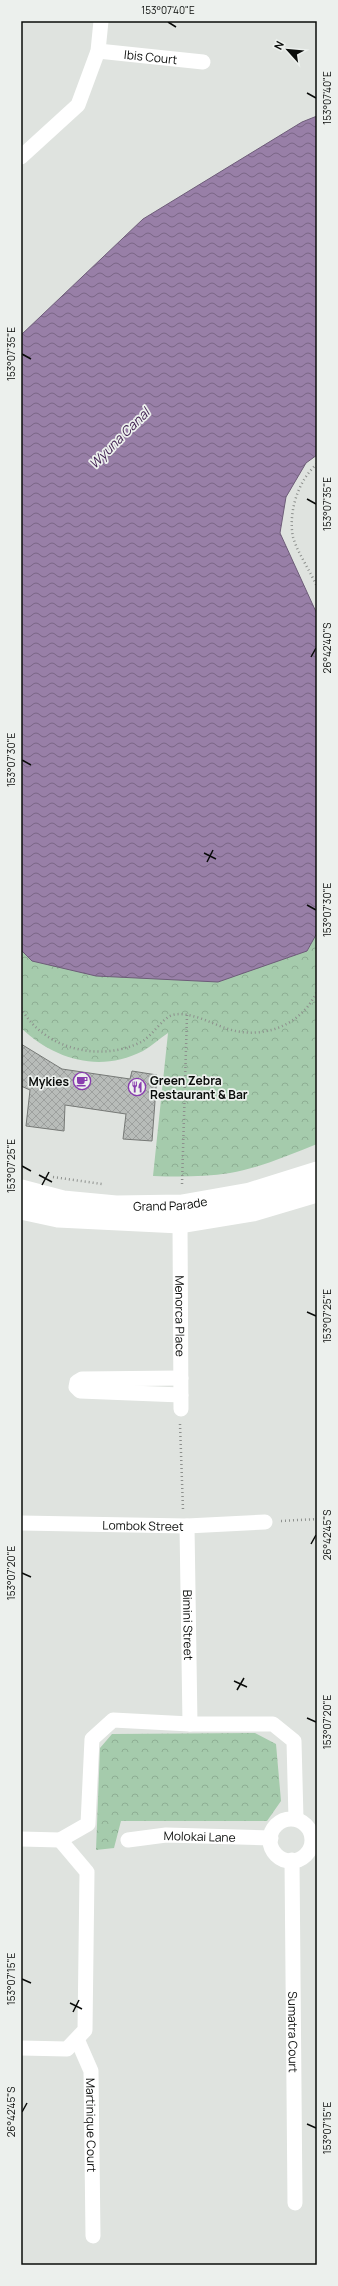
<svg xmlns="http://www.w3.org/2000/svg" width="338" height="2286" font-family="Manrope,sans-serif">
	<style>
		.forest { fill: url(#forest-crowns) }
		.water { fill: url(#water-waves); stroke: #6d5c78 }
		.building { fill: url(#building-cross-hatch); stroke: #767976 }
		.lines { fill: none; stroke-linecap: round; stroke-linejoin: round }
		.path { stroke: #8d908d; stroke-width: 2.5; stroke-dasharray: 1 3; stroke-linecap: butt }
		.street { stroke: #fff; stroke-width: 15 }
		.secondary { stroke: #fff; stroke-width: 21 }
		.ticks { fill: none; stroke: #0a0c0a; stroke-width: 1.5 }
		.labels { text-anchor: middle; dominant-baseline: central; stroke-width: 3.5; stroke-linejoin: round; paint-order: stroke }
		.street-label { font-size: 12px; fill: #0a0c0a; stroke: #ecf0ed }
		.poi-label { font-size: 12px; font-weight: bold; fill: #0a0c0a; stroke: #ecf0ed; text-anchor: start }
		.water-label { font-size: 13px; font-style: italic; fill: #3d1c4e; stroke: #ecf0ed }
		.neatline { fill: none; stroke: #0a0c0a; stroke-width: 1.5 }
		.ticks-label { font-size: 10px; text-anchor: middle; fill: #0a0c0a }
	</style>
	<defs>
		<pattern id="forest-crowns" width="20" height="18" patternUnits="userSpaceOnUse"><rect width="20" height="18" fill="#a5cbac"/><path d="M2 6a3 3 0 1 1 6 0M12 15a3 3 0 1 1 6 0" fill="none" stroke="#8dad93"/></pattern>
		<pattern id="water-waves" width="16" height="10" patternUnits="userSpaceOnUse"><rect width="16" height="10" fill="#987fa7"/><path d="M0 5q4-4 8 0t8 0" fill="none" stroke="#7a6686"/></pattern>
		<pattern id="building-cross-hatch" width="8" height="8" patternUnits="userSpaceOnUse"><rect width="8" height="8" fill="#b8bcb9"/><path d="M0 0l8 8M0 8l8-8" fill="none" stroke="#9da09e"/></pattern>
	</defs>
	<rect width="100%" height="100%" fill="#dfe3df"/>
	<path class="forest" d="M 317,933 L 317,1144 C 289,1155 260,1168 230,1173 C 204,1177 179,1177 153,1176 L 168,1033 C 160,1038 152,1046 143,1051 C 100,1073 55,1060 21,1028 L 21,950 L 32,961 L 307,951 Z
		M 255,1733 L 276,1744 L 281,1801 L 267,1821 L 121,1821 L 114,1848 L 96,1850 L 100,1748 L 112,1734 Z"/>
	<path class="water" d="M 317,116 L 317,455 L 306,463 L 286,497 L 280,533 L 317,614 L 317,933 L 307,951 L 218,982 L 96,976 L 32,961 L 21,950 L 21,335 L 143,219 L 302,122 Z"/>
	<path class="building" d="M 21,1044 L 62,1069 L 130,1079 L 132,1071 L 157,1075 L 152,1141 L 123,1139 L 126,1114 L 65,1105 L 64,1131 L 26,1126 L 30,1090 L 21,1086 Z"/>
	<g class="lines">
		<path class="path" d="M 317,464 C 298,480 288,513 293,537 C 297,552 311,572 317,587
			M 21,1008 C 44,1050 102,1063 143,1041 C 152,1035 162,1020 170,1016 C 185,1009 211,1023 225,1028 C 261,1041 302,1026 317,991
			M 53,1177 L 102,1184
			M 182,1184 L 187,1015
			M 180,1424 L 183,1510
			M 281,1521 L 317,1519"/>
		<g class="street">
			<path id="s1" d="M 98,51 L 203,62"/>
			<path d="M 21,157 L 78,105 L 98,51 L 101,21"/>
			<path id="s2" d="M 180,1223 L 181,1409"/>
			<path d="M 181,1395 L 80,1391 L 76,1387 L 77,1382 L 82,1379 L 181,1378"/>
			<path id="s3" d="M 21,1523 L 187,1526 L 265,1522"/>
			<path id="s4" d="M 187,1526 L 190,1724"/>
			<circle cx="291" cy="1840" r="21"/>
			<path d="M 21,1839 L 60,1840"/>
			<path d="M 60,1840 L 88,1824 L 92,1739 L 113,1720 L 190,1724 L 273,1724 L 294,1741 L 296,1819"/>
			<path id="s5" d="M 128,1840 L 166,1835 L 271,1838"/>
			<path id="s6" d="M 292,1860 L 295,2203"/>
			<path id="s7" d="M 77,2039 L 91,2071 L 93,2236"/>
			<path d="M 21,2048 L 67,2049 L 85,2030 L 87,1872 L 60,1840"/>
		</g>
		<g class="secondary">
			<path id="s8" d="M 21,1190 L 63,1201 L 116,1206 L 182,1205 L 250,1193 L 317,1172"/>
			<path d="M 21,1209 L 58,1217 L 180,1223 L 253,1211 L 317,1192"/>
		</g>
	</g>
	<path class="ticks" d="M 168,22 L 176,27M 307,93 L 316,98M 22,354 L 31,359M 307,499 L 316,504M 311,657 L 316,648M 22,760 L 31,765M 204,853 L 216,859M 207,862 L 213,850M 307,905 L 316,910M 22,1166 L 31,1171M 39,1175 L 52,1182M 42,1185 L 49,1172M 307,1312 L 316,1316M 311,1544 L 316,1535M 22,1573 L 31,1577M 234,1681 L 247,1687M 237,1690 L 244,1678M 307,1718 L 316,1722M 22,1979 L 31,1983M 70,2003 L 82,2009M 73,2012 L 79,2000M 22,2112 L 27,2103M 307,2124 L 316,2128"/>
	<defs>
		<symbol id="cafe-ring" viewBox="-11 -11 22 22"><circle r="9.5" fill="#ecf0ed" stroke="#893daf" stroke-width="1.5"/><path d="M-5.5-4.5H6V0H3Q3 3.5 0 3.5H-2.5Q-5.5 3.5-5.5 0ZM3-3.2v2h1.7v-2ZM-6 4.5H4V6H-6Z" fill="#893daf"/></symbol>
		<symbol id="restaurant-ring" viewBox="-11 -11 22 22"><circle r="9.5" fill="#ecf0ed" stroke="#893daf" stroke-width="1.5"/><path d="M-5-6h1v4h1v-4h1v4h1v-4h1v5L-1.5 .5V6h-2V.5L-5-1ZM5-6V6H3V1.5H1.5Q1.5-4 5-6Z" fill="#893daf"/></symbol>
	</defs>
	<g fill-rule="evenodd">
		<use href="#cafe-ring" x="72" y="1071" width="20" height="20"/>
		<use href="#restaurant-ring" x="127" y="1077" width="20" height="20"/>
	</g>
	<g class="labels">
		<g class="street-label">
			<text stroke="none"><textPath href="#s1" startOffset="53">Ibis Court</textPath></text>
			<text stroke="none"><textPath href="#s8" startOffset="151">Grand Parade</textPath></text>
			<text stroke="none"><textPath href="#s2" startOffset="93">Menorca Place</textPath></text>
			<text stroke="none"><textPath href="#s3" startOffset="122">Lombok Street</textPath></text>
			<text stroke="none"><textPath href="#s4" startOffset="99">Bimini Street</textPath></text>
			<text stroke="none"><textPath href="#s5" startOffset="72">Molokai Lane</textPath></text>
			<text stroke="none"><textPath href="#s6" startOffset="172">Sumatra Court</textPath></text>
			<text stroke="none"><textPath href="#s7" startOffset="89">Martinique Court</textPath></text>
		</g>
		<g class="poi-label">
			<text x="150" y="1080">Green Zebra<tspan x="150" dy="14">Restaurant &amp; Bar</tspan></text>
			<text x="69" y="1081" text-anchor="end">Mykies</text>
		</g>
		<g class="water-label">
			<text transform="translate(119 438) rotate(-45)">Wyuna Canal</text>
		</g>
	</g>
	<rect width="338" height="2286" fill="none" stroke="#ecf0ed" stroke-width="44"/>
	<g transform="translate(288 50) rotate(297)" stroke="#ecf0ed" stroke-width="3" paint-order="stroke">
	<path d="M0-3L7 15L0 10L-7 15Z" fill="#0a0c0a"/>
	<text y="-6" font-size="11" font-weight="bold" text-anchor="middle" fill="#0a0c0a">N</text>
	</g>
	<rect x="22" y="22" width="294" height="2242" class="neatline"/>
	<g class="ticks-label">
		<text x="168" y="14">153°07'40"E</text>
		<text transform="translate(327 98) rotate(-90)" y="4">153°07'40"E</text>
		<text transform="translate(11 354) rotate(-90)" y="4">153°07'35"E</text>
		<text transform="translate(327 504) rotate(-90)" y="4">153°07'35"E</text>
		<text transform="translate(327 648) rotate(-90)" y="4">26°42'40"S</text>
		<text transform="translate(11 760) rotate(-90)" y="4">153°07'30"E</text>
		<text transform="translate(327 910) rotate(-90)" y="4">153°07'30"E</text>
		<text transform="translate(11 1166) rotate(-90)" y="4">153°07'25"E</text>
		<text transform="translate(327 1316) rotate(-90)" y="4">153°07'25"E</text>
		<text transform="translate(327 1535) rotate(-90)" y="4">26°42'45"S</text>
		<text transform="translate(11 1573) rotate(-90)" y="4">153°07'20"E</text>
		<text transform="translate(327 1722) rotate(-90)" y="4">153°07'20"E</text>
		<text transform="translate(11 1979) rotate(-90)" y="4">153°07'15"E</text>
		<text transform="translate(11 2112) rotate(-90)" y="4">26°42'45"S</text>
		<text transform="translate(327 2128) rotate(-90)" y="4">153°07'15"E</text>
	</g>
</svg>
